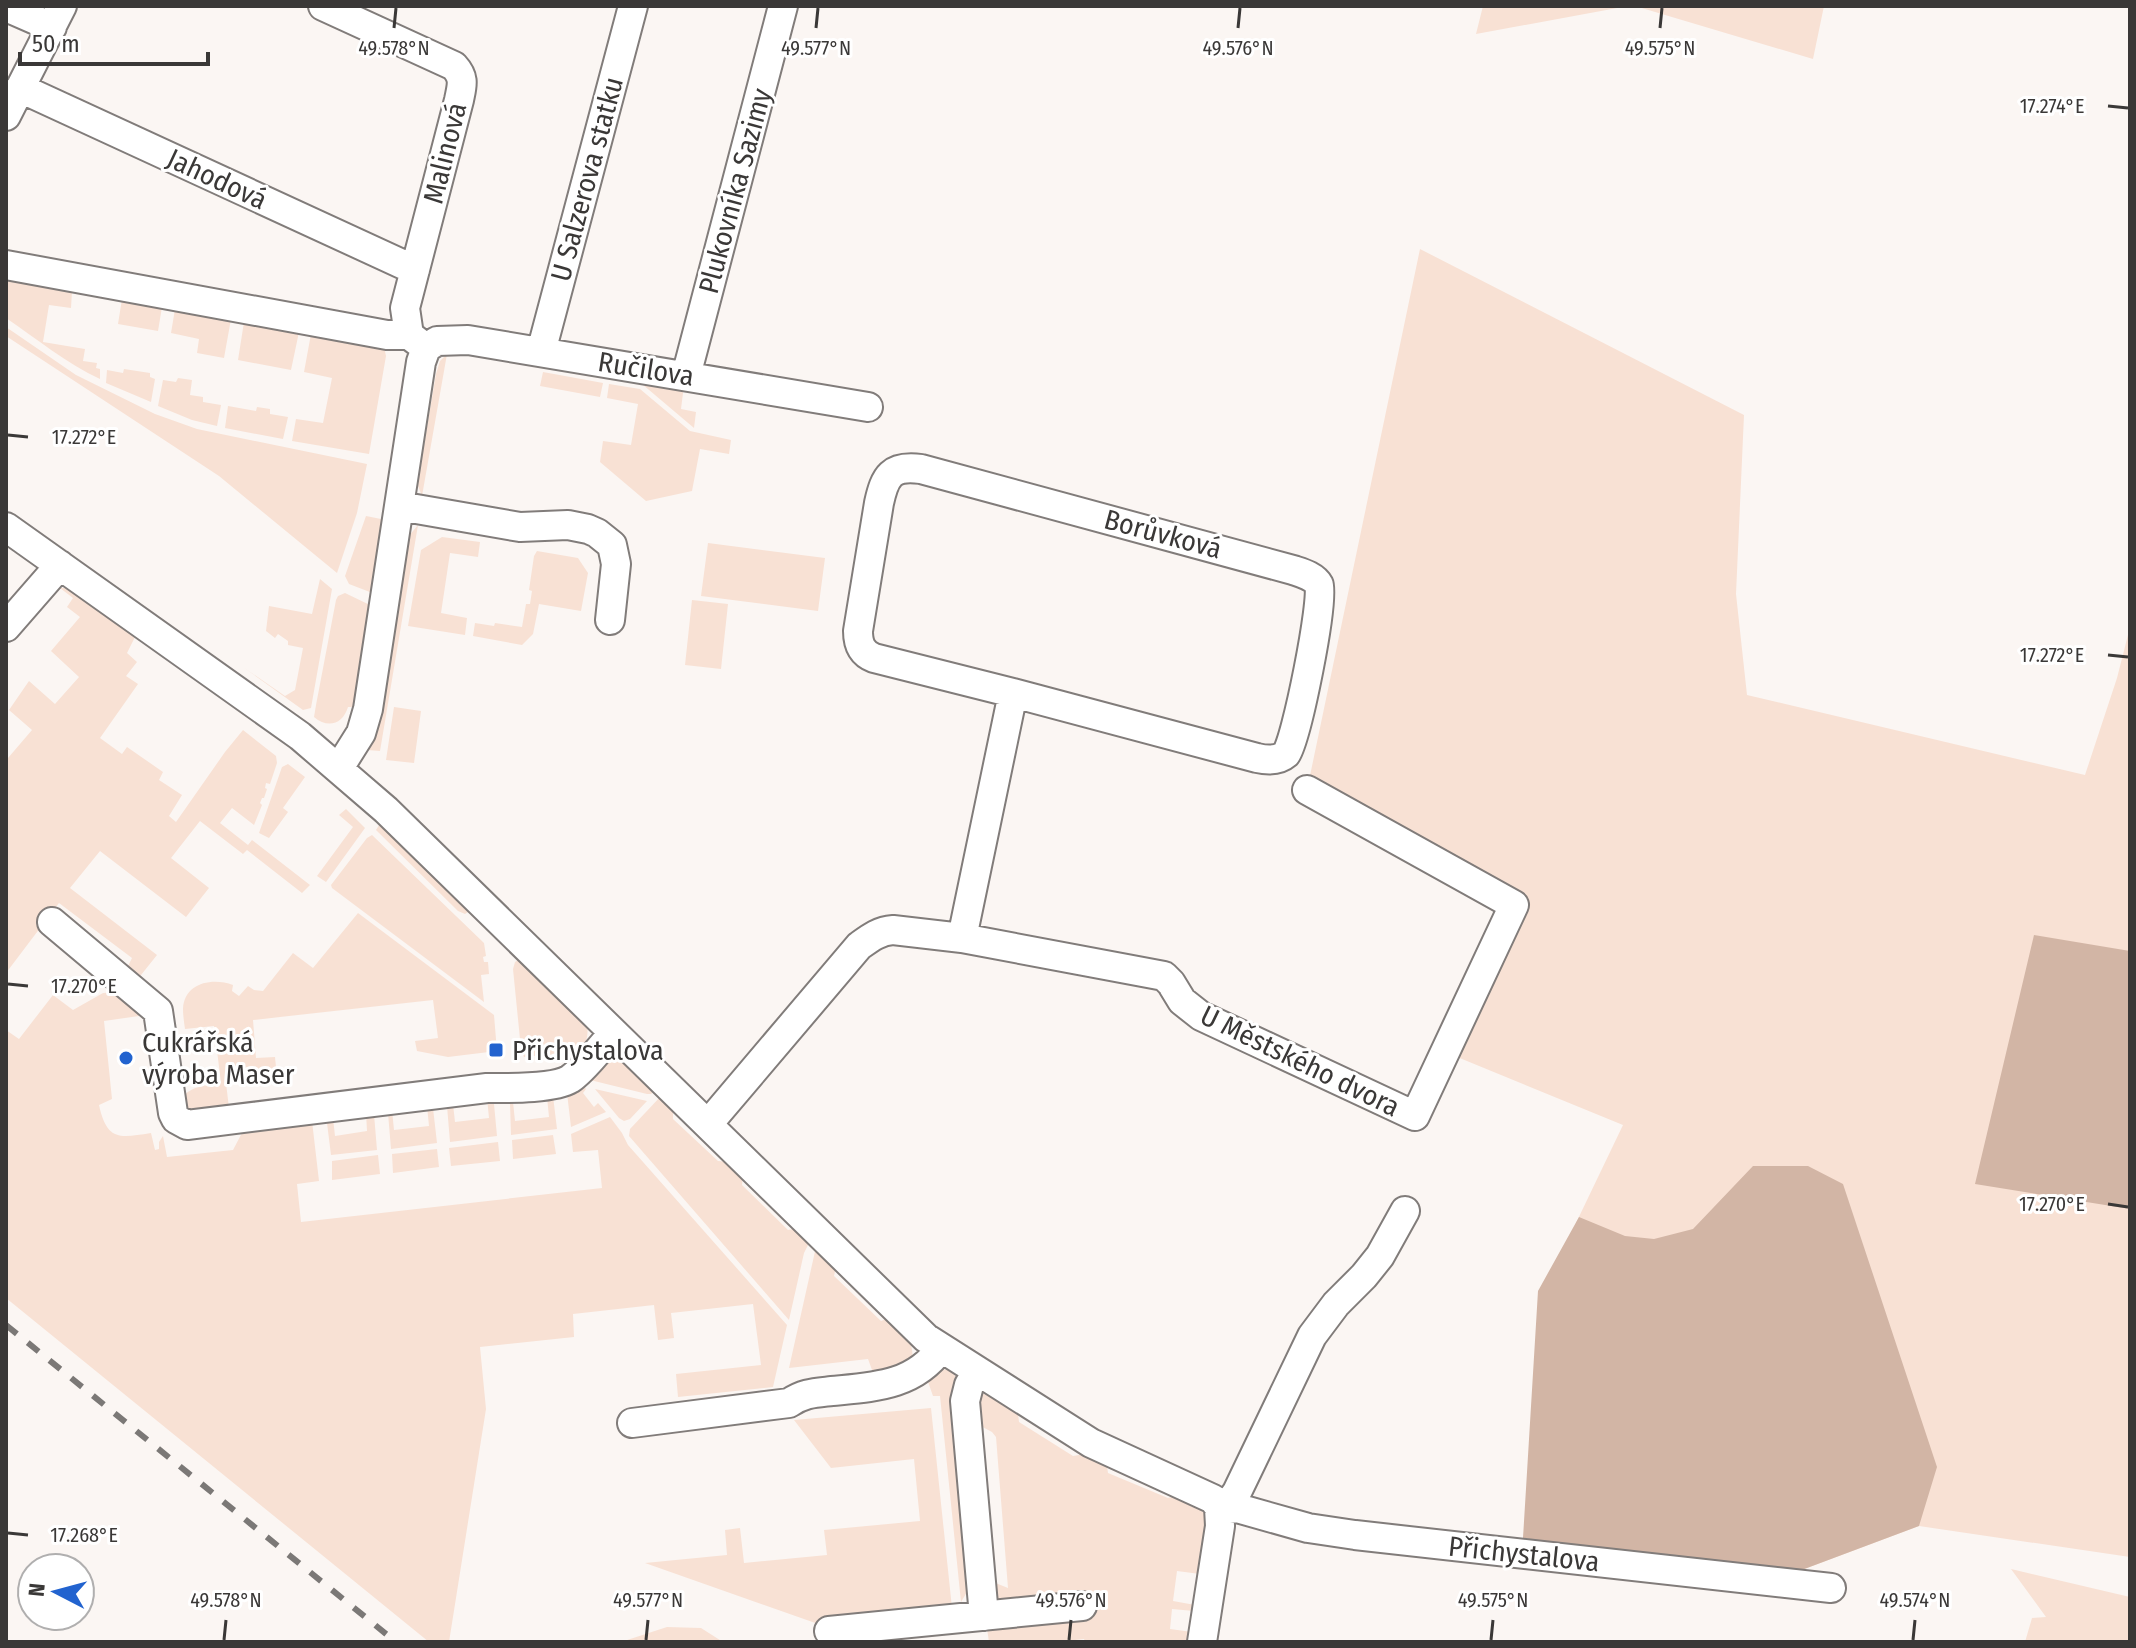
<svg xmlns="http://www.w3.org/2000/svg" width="2136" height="1648" font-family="'Fira Sans Condensed',sans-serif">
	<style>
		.green { fill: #f8e1d4 }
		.forest { fill: #d2b5a5 }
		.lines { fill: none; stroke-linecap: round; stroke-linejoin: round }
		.minor-casing { stroke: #817c7a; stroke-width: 32 }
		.minor { stroke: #fff; stroke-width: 28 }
		.rail { stroke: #7b7876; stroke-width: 6; stroke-dasharray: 14 14; stroke-linecap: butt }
		.ticks { fill: none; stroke: #3a3837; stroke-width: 3 }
		.poi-dot { fill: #2263cf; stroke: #fff; stroke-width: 3 }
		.labels { text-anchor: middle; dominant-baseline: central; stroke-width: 6; stroke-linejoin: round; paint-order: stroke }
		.street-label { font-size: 28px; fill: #3a3837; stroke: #fff }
		.poi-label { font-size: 28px; fill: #3a3837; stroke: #fff; text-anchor: start }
		.ticks-label { font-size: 20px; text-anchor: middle; fill: #3a3837; stroke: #fff; stroke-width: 6; stroke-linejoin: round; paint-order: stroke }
	</style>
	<rect width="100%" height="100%" fill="#fbf6f3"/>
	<path class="green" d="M 1483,6 L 1628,6 L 1476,34 Z
		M 1635,6 L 1824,6 L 1813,59 Z
		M 1420,249 L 1744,415 L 1736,594 L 1747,695 L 2085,775 L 2117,678 L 2130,627 L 2130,1557 L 1919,1526 L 1791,1574 L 1523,1538 L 1576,1223 L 1623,1125 L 1445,1052 L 1513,905 L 1307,790 Z
		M 6,277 L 72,291 L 71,308 L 49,305 L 43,342 L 85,349 L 83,361 L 97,363 L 96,368 L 100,369 L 100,379 C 66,363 37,339 6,318 Z
		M 122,299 L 162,307 L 158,331 L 118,324 Z
		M 175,309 L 231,319 L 224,358 L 197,353 L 199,339 L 171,333 Z
		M 244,322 L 299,332 L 291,370 L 238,360 Z
		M 6,327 L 76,375 L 155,414 L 197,429 L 367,464 L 357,513 L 337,573 L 219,476 L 6,336 Z
		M 311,334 L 384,347 L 386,356 L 369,454 L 292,441 L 296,419 L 323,423 L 332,378 L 304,372 Z
		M 447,354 L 422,496 L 418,486 L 418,480 L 436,374 L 440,361 Z
		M 124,369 L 150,373 L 150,377 L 155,379 L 151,402 L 106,383 L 107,370 L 123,373 Z
		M 543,372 L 603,383 L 600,397 L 540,386 Z
		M 611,373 L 684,385 L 681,409 L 696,412 L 694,428 L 642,384 L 610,379 Z
		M 178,378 L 192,380 L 190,395 L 203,397 L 203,402 L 221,405 L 217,426 L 192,420 L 158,406 L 163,380 L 176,382 Z
		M 609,384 L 640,389 L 690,431 L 731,440 L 729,454 L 700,449 L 692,491 L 646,501 L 600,462 L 603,441 L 631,445 L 638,404 L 607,398 Z
		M 228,406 L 256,411 L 257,407 L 270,409 L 270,414 L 288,417 L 283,439 L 225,428 Z
		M 366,516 L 386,520 L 375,594 L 349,584 L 345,576 Z
		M 418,525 L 380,751 L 367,750 L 377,725 L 408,537 Z
		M 442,537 L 480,542 L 478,557 L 450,553 L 441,613 L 467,618 L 465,635 L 408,626 L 421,550 Z
		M 708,543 L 825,558 L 818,611 L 701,596 Z
		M 537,551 L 578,558 L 588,573 L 581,611 L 539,604 L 533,634 L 522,645 L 473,636 L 475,623 L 494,626 L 495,623 L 522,627 L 526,604 L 530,604 L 532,591 L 529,590 L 534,556 Z
		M 320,579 L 332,589 L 311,708 L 303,710 L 243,667 L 285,696 L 295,690 L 303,648 L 288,645 L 288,641 L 278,634 L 275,638 L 266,631 L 269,606 L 312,614 Z
		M 60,588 L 68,588 L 136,635 L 127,653 L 137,662 L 126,676 L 138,684 L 100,738 L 122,754 L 127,747 L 163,772 L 159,780 L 182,795 L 169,816 L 176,822 L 225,752 L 243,730 L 276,756 L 277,763 L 270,784 L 266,783 L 265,788 L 267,789 L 264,798 L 262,798 L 260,803 L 262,805 L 254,825 L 232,808 L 220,823 L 248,845 L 252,840 L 310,885 L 302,893 L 247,850 L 243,854 L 200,821 L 171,858 L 209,888 L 186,917 L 100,851 L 70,888 L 157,955 L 133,985 L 125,972 L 132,958 L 59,903 L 6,973 L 6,757 L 8,758 L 32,730 L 9,710 L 29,681 L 55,704 L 79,677 L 51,651 L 80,617 L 67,607 L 73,598 Z
		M 345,593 L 372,606 L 355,707 L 348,707 C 343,724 328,729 314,717 L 316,705 L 336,600 L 338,596 Z
		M 692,600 L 728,604 L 721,669 L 685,665 Z
		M 394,707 L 421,711 L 414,763 L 386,760 Z
		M 288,764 L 305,777 L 283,808 L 288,812 L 269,838 L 259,833 L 282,767 Z
		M 346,809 L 365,828 L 326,882 L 317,876 L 353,827 L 339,815 Z
		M 381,822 L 471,910 L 465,914 L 458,911 L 376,830 Z
		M 372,835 L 484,943 L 486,956 L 483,957 L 484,962 L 488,962 L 489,974 L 481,975 L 484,1002 L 332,888 L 331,885 L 367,838 Z
		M 358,913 L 494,1015 L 497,1051 L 448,1057 L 417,1051 L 415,1041 L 438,1038 L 433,1000 L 253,1020 L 256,1058 L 275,1057 L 277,1077 L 226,1083 L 229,1108 L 187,1112 L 183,1097 C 192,1085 208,1086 221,1083 L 214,1026 L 185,1029 C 184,1022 183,1015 183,1009 C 184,983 212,977 233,985 L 232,991 L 239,996 L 248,986 L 254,990 L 263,991 L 293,953 L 313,968 Z
		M 518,960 L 524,962 L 587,1026 C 590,1043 580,1051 569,1062 C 556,1051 540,1056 524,1057 L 521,1049 L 513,969 L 515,962 Z
		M 120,992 L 141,1013 L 139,1016 L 104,1021 L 112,1099 L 99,1105 C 107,1141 119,1138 151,1133 L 155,1150 L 159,1149 L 159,1142 L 163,1136 L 167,1157 L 233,1150 L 243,1131 L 312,1121 L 319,1181 L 297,1184 L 301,1222 L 602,1188 L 598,1150 L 573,1152 L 571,1134 L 610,1117 L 622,1133 L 628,1145 L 787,1325 L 773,1387 L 678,1397 L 676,1374 L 761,1365 L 753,1304 L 671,1313 L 674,1338 L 658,1340 L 654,1305 L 573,1314 L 574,1337 L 480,1347 L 486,1409 L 449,1642 L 429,1642 L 6,1298 L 6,1030 L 19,1039 L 53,995 L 73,1010 L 103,993 Z
		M 608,1060 L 624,1061 L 656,1090 L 651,1094 L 647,1094 L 586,1079 Z
		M 582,1084 L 586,1089 L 583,1093 L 594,1107 L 598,1103 L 606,1112 L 571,1127 L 567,1093 Z
		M 595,1089 L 647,1101 L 630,1119 L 624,1121 L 619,1118 Z
		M 553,1096 L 557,1129 L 511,1135 L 510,1103 L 513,1102 L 515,1121 L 549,1117 L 547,1097 Z
		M 661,1096 L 673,1106 L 673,1119 L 718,1161 L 730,1162 L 743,1174 L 742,1185 L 788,1230 L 798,1228 L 810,1241 L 804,1253 L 789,1320 L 629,1136 L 630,1129 Z
		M 487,1098 L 494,1104 L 497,1136 L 450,1142 L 447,1106 L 453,1104 L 455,1122 L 489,1118 Z
		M 427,1106 L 433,1108 L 437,1143 L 391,1149 L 388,1113 L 392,1110 L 394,1130 L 429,1126 Z
		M 366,1113 L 374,1114 L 377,1150 L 331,1155 L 327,1123 L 329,1119 L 333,1118 L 335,1136 L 367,1131 Z
		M 553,1135 L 556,1154 L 513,1159 L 512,1140 Z
		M 498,1142 L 500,1161 L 451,1166 L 449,1148 Z
		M 437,1149 L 439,1167 L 393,1173 L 392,1154 Z
		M 378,1155 L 380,1174 L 332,1180 L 332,1161 Z
		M 816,1247 L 836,1267 L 834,1276 L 881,1321 L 889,1318 C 901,1331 915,1340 912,1359 L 875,1378 L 868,1359 L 789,1368 Z
		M 943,1369 L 951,1371 L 958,1379 L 970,1587 L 961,1602 L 940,1396 L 933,1396 L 927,1379 Z
		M 983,1394 L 992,1396 L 1015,1412 L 1018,1414 L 1019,1422 L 1073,1456 L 1085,1454 L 1107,1466 L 1108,1473 L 1168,1498 L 1175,1496 C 1183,1499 1192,1501 1199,1506 C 1215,1517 1203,1557 1200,1574 L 1177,1571 L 1173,1601 L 1195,1605 L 1194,1611 L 1172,1609 L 1170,1629 L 1192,1632 L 1191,1642 L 1085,1642 L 1084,1639 L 1057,1642 L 989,1642 L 986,1622 L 988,1580 L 1008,1588 L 996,1437 L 992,1432 L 975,1423 L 978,1396 Z
		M 931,1408 L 952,1608 L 821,1625 L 645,1563 L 727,1555 L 725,1530 L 740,1528 L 744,1563 L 827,1555 L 824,1530 L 920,1521 L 914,1459 L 831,1468 L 794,1420 Z
		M 2011,1569 L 2130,1597 L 2130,1642 L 2025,1642 L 2032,1618 L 2046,1617 Z
		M 667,1627 L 701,1628 L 723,1642 L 621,1642 Z"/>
	<path class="forest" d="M 2034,935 L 2130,951 L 2130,1209 L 1975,1184 Z
		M 1753,1166 L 1808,1166 L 1843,1184 L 1937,1467 L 1919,1526 L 1791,1574 L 1523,1538 L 1538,1291 L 1579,1217 L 1625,1236 L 1654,1239 L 1693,1229 Z"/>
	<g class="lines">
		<defs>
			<path id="minor" d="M 323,6 L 454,66 C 465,78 462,85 459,100 L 405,308 L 409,335
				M 6,7 L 52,27
				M 20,88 L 415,270
				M 6,116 L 62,6
				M 6,265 L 387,335 L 409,335 L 426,348
				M 541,352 L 633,6
				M 686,376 L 783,6
				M 399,506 L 520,527 L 568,525 L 588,529 L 597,533 L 612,545 L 616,564 L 610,620
				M 6,527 L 300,736 L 386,810 L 926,1338 L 1091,1443 L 1213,1499 L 1219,1507 L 1220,1526 L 1202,1642
				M 6,627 L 60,565
				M 339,768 L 361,733 L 368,709 L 421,362 L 426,348 L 437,341 L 468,340 L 868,407
				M 52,922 L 158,1011 L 173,1113 L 176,1119 L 187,1125 L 487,1088 C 506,1088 554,1089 570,1079 C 586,1068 600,1047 614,1033
				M 962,938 L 1013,693 L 874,658 C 861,653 858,643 858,631 L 879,503 C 885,476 891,465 921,469 L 1293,570 C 1302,573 1314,576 1319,585 C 1325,596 1296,743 1286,754 C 1278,761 1266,760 1257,758 L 1013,693
				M 708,1124 L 859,946 C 870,938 879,931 893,930 L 962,938 L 1164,976 L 1171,983 L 1182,1001 L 1201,1016 L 1415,1116 L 1514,905 L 1307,790
				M 977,1372 L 969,1385 L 965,1401 L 984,1616
				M 632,1423 L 789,1403 C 804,1393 814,1393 832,1391 C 874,1387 914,1386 941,1348
				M 1220,1510 L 1237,1508 L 1308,1528 L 1355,1535 L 1831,1588
				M 1220,1510 L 1230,1502 L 1237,1492 L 1312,1336 L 1336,1304 L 1364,1276 L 1380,1256 L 1405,1211
				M 829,1631 L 1082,1606"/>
		</defs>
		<use href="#minor" class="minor-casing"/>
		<use href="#minor" class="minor"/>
		<path class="rail" d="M 6,1325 L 396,1642"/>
	</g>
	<path class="ticks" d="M 394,28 L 396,8M 816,28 L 818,8M 1238,28 L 1240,8M 1660,28 L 1662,8M 2108,106 L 2128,108M 8,435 L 28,437M 2108,655 L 2128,657M 8,984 L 28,986M 2108,1204 L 2128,1207M 8,1533 L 28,1535M 224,1640 L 226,1620M 646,1640 L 648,1620M 1069,1640 L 1071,1620M 1491,1640 L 1493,1620M 1913,1640 L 1915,1620"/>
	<g class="poi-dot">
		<rect x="488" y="1042" width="16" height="16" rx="4"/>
		<circle cx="126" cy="1058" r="8"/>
	</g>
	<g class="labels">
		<g class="street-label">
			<text transform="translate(445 153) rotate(-76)">Malinová</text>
			<text transform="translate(217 179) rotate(25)">Jahodová</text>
			<text transform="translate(587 179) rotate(-75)">U Salzerova statku</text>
			<text transform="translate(735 191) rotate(-75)">Plukovníka Sazimy</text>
			<text transform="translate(646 369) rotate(9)">Ručilova</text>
			<text transform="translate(1163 534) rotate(15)">Borůvková</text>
			<text transform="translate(1300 1061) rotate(26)">U Městského dvora</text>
			<text transform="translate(1524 1554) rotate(6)">Přichystalova</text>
		</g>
		<g class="poi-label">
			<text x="142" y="1042">Cukrářská<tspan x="142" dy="32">výroba Maser</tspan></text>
			<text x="512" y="1050">Přichystalova</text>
		</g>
	</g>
	<g class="ticks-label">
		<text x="394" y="55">49.578°N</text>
		<text x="816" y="55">49.577°N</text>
		<text x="1238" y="55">49.576°N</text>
		<text x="1660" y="55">49.575°N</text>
		<text x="2052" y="113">17.274°E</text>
		<text x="84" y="444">17.272°E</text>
		<text x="2052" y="662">17.272°E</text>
		<text x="84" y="993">17.270°E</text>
		<text x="2052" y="1211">17.270°E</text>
		<text x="84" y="1542">17.268°E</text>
		<text x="226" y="1607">49.578°N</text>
		<text x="648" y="1607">49.577°N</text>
		<text x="1071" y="1607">49.576°N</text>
		<text x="1493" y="1607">49.575°N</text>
		<text x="1915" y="1607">49.574°N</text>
	</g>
	<rect width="2136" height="1648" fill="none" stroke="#3a3837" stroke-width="16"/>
	<g transform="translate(56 1592) rotate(276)"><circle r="38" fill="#ffffff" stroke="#b0afaf" stroke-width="2"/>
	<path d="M0-6L14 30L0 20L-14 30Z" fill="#2263cf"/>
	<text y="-12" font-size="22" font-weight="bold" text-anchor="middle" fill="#3a3837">N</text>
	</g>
	<path d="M20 52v12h188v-12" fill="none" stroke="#3a3837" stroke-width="4"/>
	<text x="32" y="52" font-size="24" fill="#3a3837" stroke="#ffffff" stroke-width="6" paint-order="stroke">50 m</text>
</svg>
